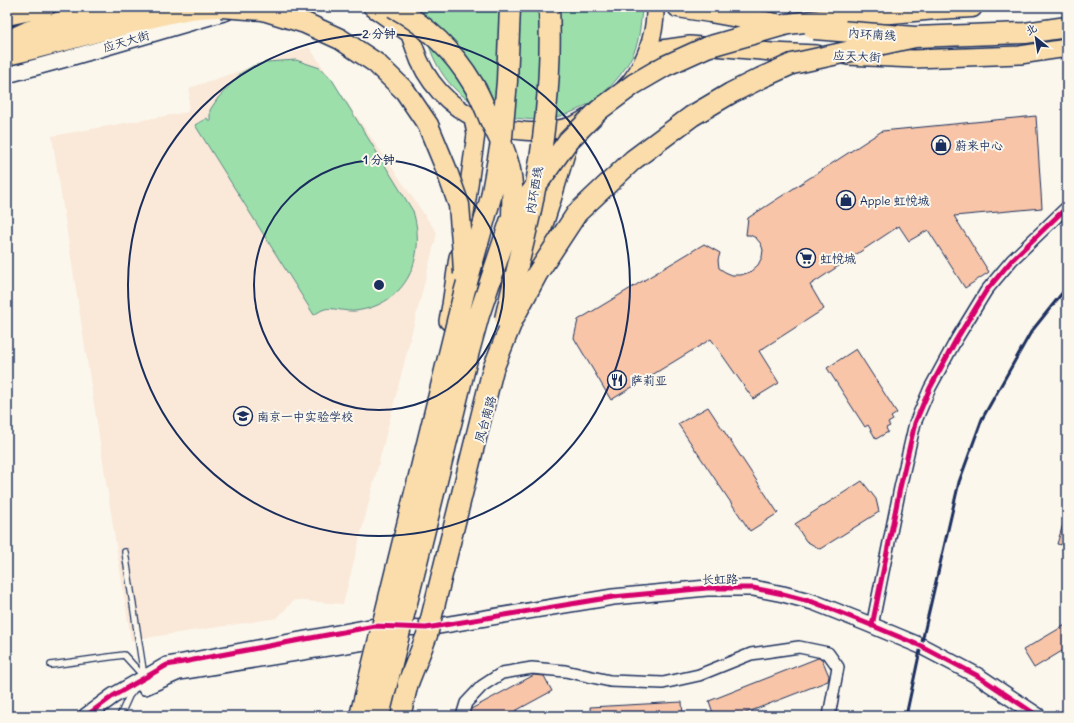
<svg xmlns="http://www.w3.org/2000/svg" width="1074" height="723" font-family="Delius,'LXGW WenKai TC',sans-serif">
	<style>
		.built { fill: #fae8d8 }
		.green { fill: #9cdfab; stroke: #5c8784 }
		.building { fill: #f8c5a8; stroke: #1b2f5e }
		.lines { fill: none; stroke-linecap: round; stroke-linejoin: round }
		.lane-casing { stroke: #1b2f5e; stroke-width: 8 }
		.street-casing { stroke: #1b2f5e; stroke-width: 14 }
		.secondary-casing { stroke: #1b2f5e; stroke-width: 18 }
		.primary-casing { stroke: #1b2f5e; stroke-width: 20 }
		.highway-casing { stroke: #1b2f5e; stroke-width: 23 }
		.lane { stroke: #fbf7ec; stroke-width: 5.5 }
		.street { stroke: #fbf7ec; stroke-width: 11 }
		.secondary { stroke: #fbf7ec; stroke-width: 15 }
		.primary { stroke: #faddab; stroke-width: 17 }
		.highway { stroke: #faddab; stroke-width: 20 }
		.rail { stroke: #1b2f5e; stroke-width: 3 }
		.highway-bridge-casing { stroke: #1b2f5e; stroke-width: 23; stroke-linecap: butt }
		.highway-bridge { stroke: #faddab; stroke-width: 20 }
		.cycleway-casing { stroke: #fbf7ec; stroke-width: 8 }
		.cycleway { stroke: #d6006c; stroke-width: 5 }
		.ring { fill: none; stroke: #1b2f5e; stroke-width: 2 }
		.labels { text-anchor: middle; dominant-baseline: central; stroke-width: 4; stroke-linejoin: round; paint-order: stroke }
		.street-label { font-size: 12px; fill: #1b2f5e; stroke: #fbf7ec }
		.poi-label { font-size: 12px; fill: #1b2f5e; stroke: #fbf7ec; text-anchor: start }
		.centre { fill: #1b2f5e; stroke: #fbf7ec; stroke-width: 2 }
		.ring-label { font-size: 12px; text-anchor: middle; font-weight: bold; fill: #1b2f5e; stroke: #fbf7ec; stroke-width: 4; stroke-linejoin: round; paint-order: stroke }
	</style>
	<rect width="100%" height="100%" fill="#fbf7ec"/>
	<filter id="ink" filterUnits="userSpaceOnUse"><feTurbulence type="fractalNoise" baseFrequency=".025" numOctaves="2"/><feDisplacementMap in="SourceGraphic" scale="8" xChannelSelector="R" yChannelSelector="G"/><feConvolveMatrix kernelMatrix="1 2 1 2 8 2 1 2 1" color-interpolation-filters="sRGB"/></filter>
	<g filter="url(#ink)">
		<path class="built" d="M 309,47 L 437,233 L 343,604 L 294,600 L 277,618 L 131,640 L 52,136 L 188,112 L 190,88 Z"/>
		<path class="green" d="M 423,7 L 642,7 L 642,8 C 641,21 640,34 636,47 C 628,68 612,88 593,101 C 563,121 528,125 495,112 C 489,110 483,108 478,105 C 441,88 423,45 423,7 Z
			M 296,60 L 320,68 L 331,78 L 413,211 C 427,257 407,305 355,311 C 347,312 330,307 325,309 C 321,310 317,313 314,315 L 195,125 L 207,118 L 210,122 L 210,110 L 218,98 L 241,73 L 253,66 L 267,62 Z"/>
		<path class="building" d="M 1036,116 L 1042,208 L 954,216 L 989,272 L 965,288 L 928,230 L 909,241 L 899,226 L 810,285 L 824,309 L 759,351 L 779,383 L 753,399 L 711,339 L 611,400 L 574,338 L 578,320 L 704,244 L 720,253 L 718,260 L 719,268 L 725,272 L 732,275 L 741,275 L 750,272 L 758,265 L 762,257 L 763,250 L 761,244 L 756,238 L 750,235 L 746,235 L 748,218 L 882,131 Z
			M 856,349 L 897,413 L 891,417 L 893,420 L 888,423 L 890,426 L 886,428 L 888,432 L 876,439 L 868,425 L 865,427 L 827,368 Z
			M 708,407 L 778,513 L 750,531 L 678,424 Z
			M 862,481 L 876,499 L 879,512 L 820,549 L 806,541 L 795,524 Z
			M 1065,518 L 1067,518 L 1067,546 L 1057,544 Z
			M 1067,624 L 1067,648 L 1034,668 L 1023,650 Z
			M 818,658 L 822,659 L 829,676 L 828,681 L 738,716 L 714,716 L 709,701 Z
			M 534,675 L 544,676 L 552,691 L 506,716 L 469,716 L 471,709 Z
			M 682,702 L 683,716 L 591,716 L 590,707 Z"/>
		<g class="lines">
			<defs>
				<path id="lane" d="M 125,552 L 144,676
					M 51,665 L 124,655 L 144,677
					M 120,716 L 129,696 L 133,691"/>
				<path id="street" d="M 872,626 L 900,488 L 915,423 L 930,388 L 956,340 L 986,291 L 1012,260 L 1067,207
					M 462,716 L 466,703 L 482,686 L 502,673 L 532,668 L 565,671 L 610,681 L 663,683 L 699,675 L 751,654 L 799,647 L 828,653 L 838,667 L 829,716"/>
				<path id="secondary" d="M 7,75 L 66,59 L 227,12
					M 145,687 L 179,672 L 371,641
					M 86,716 L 113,696 L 167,665 L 375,626 L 426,628 L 613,597 L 707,588 L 753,588 L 783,594 L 813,602 L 866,623 L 921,646 L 978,676 L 1038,716"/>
				<path id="primary" d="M 372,7 L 410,34
					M 407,7 C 406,21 410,36 415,49 C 436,115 510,146 574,125 C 579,123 585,119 590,116
					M 95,21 L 153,7
					M 648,51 L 690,45 L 772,52 L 817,54
					M 847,56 L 914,59 L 1020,55 L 1067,48
					M 624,89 C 644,69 656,35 655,7
					M 464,221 L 476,134 L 473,118
					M 525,284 L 552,200 L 569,143
					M 448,321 L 451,305 L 458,257"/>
				<path id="highway" d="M 678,7 L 710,12
					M 922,9 L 936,9 L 972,7
					M 7,15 L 44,7
					M 836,18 L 936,9
					M 7,41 L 29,31 L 112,7
					M 7,55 C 65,42 122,23 180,11 C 192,8 205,8 217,7
					M 400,716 L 408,683"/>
			</defs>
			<use href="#lane" class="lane-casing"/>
			<use href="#street" class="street-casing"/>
			<use href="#secondary" class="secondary-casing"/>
			<use href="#primary" class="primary-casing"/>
			<use href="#highway" class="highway-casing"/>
			<use href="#lane" class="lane"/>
			<use href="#street" class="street"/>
			<use href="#secondary" class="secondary"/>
			<use href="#primary" class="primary"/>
			<use href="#highway" class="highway"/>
			<path class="rail" d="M 906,716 L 921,646 L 959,482 L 982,419 L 1031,332 L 1067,287"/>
			<defs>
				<path id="highway-bridge" d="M 221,7 L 263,10 L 305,23 L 340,39 L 376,63 L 405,91 L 428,125 L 445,166 L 459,205 L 463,254 L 464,274
					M 393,7 C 426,25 454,52 473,84 C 480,95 485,108 490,120 C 497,133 504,147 508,162 C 514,181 512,202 512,222
					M 710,12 L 777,24
					M 814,29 L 915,37 L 1025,33 L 1067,27
					M 505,319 C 514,279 525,240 533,200 C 545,138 552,71 549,7
					M 408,683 L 427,635 L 493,369 L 513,319 L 537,274 L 577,213 L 633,160 L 692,116 L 731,93 L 761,78 L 792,64 L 915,37
					M 360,716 L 464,293 L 491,197 L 502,137 L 507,81 L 510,7
					M 379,716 L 469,351 L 479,315 L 510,222 L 568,141 L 599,110 L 634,84 L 665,66 L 707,47 L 788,24 L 836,18"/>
			</defs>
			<use href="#highway-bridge" class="highway-bridge-casing"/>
			<use href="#highway-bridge" class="highway-bridge"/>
			<defs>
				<path id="cycleway" d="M 872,626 L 900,488 L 915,423 L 930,388 L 956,340 L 986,291 L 1012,260 L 1067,207
					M 86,716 L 113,696 L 167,665 L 375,626 L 426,628 L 613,597 L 707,588 L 753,588 L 783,594 L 813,602 L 866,623 L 921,646 L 978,676 L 1038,716"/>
			</defs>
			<use href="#cycleway" class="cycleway-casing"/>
			<use href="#cycleway" class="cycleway"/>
		</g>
	</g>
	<g class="ring">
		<circle cx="379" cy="285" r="125"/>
		<circle cx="379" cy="285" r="251"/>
	</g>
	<defs>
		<symbol id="shop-ring" viewBox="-11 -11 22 22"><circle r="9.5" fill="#fbf7ec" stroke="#1b2f5e" stroke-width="1.5"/><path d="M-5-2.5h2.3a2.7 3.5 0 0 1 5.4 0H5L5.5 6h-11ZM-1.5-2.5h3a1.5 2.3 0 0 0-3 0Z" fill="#1b2f5e"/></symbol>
		<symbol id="supermarket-ring" viewBox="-11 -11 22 22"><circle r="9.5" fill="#fbf7ec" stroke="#1b2f5e" stroke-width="1.5"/><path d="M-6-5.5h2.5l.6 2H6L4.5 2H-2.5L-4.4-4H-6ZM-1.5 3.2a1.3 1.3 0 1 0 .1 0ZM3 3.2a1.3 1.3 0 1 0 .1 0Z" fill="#1b2f5e"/></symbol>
		<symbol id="restaurant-ring" viewBox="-11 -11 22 22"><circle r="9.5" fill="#fbf7ec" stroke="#1b2f5e" stroke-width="1.5"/><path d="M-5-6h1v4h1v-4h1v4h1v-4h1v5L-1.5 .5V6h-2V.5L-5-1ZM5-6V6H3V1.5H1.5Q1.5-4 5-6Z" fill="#1b2f5e"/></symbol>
		<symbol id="school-ring" viewBox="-11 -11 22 22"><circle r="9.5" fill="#fbf7ec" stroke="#1b2f5e" stroke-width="1.5"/><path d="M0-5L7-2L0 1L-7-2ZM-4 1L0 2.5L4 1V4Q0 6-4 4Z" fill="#1b2f5e"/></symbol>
	</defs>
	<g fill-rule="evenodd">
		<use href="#shop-ring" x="930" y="134" width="22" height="22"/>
		<use href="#shop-ring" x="835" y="189" width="22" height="22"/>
		<use href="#supermarket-ring" x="795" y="247" width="22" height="22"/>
		<use href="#restaurant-ring" x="606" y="369" width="22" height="22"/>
		<use href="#school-ring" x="232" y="405" width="22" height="22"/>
	</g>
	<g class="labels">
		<g class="street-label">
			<text transform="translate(872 34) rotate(4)">内环南线</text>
			<text transform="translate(126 41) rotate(-16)">应天大街</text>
			<text transform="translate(857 56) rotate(3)">应天大街</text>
			<text transform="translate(534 190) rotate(-80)">内环西线</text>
			<text transform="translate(485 419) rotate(-74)">凤台南路</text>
			<text transform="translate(720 579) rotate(-1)">长虹路</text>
		</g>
		<g class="poi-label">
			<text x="955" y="145">蔚来中心</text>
			<text x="860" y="200">Apple 虹悦城</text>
			<text x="820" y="258">虹悦城</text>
			<text x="631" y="380">萨莉亚</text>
			<text x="257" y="416">南京一中实验学校</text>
		</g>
	</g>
	<circle cx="379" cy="285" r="6" class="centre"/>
	<g class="ring-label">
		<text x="379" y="38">2 分钟</text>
		<text x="379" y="164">1 分钟</text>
	</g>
	<rect width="1074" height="723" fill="none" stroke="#fbf7ec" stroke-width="24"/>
	<rect x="12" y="12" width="1050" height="699" fill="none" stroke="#1b2f5e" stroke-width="1.5" filter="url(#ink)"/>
	<g transform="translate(1036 38) rotate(330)" stroke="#fbf7ec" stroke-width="3" paint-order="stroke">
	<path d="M0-3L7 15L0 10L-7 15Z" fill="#1b2f5e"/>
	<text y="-6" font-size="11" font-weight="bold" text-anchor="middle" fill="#1b2f5e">北</text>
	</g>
</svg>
